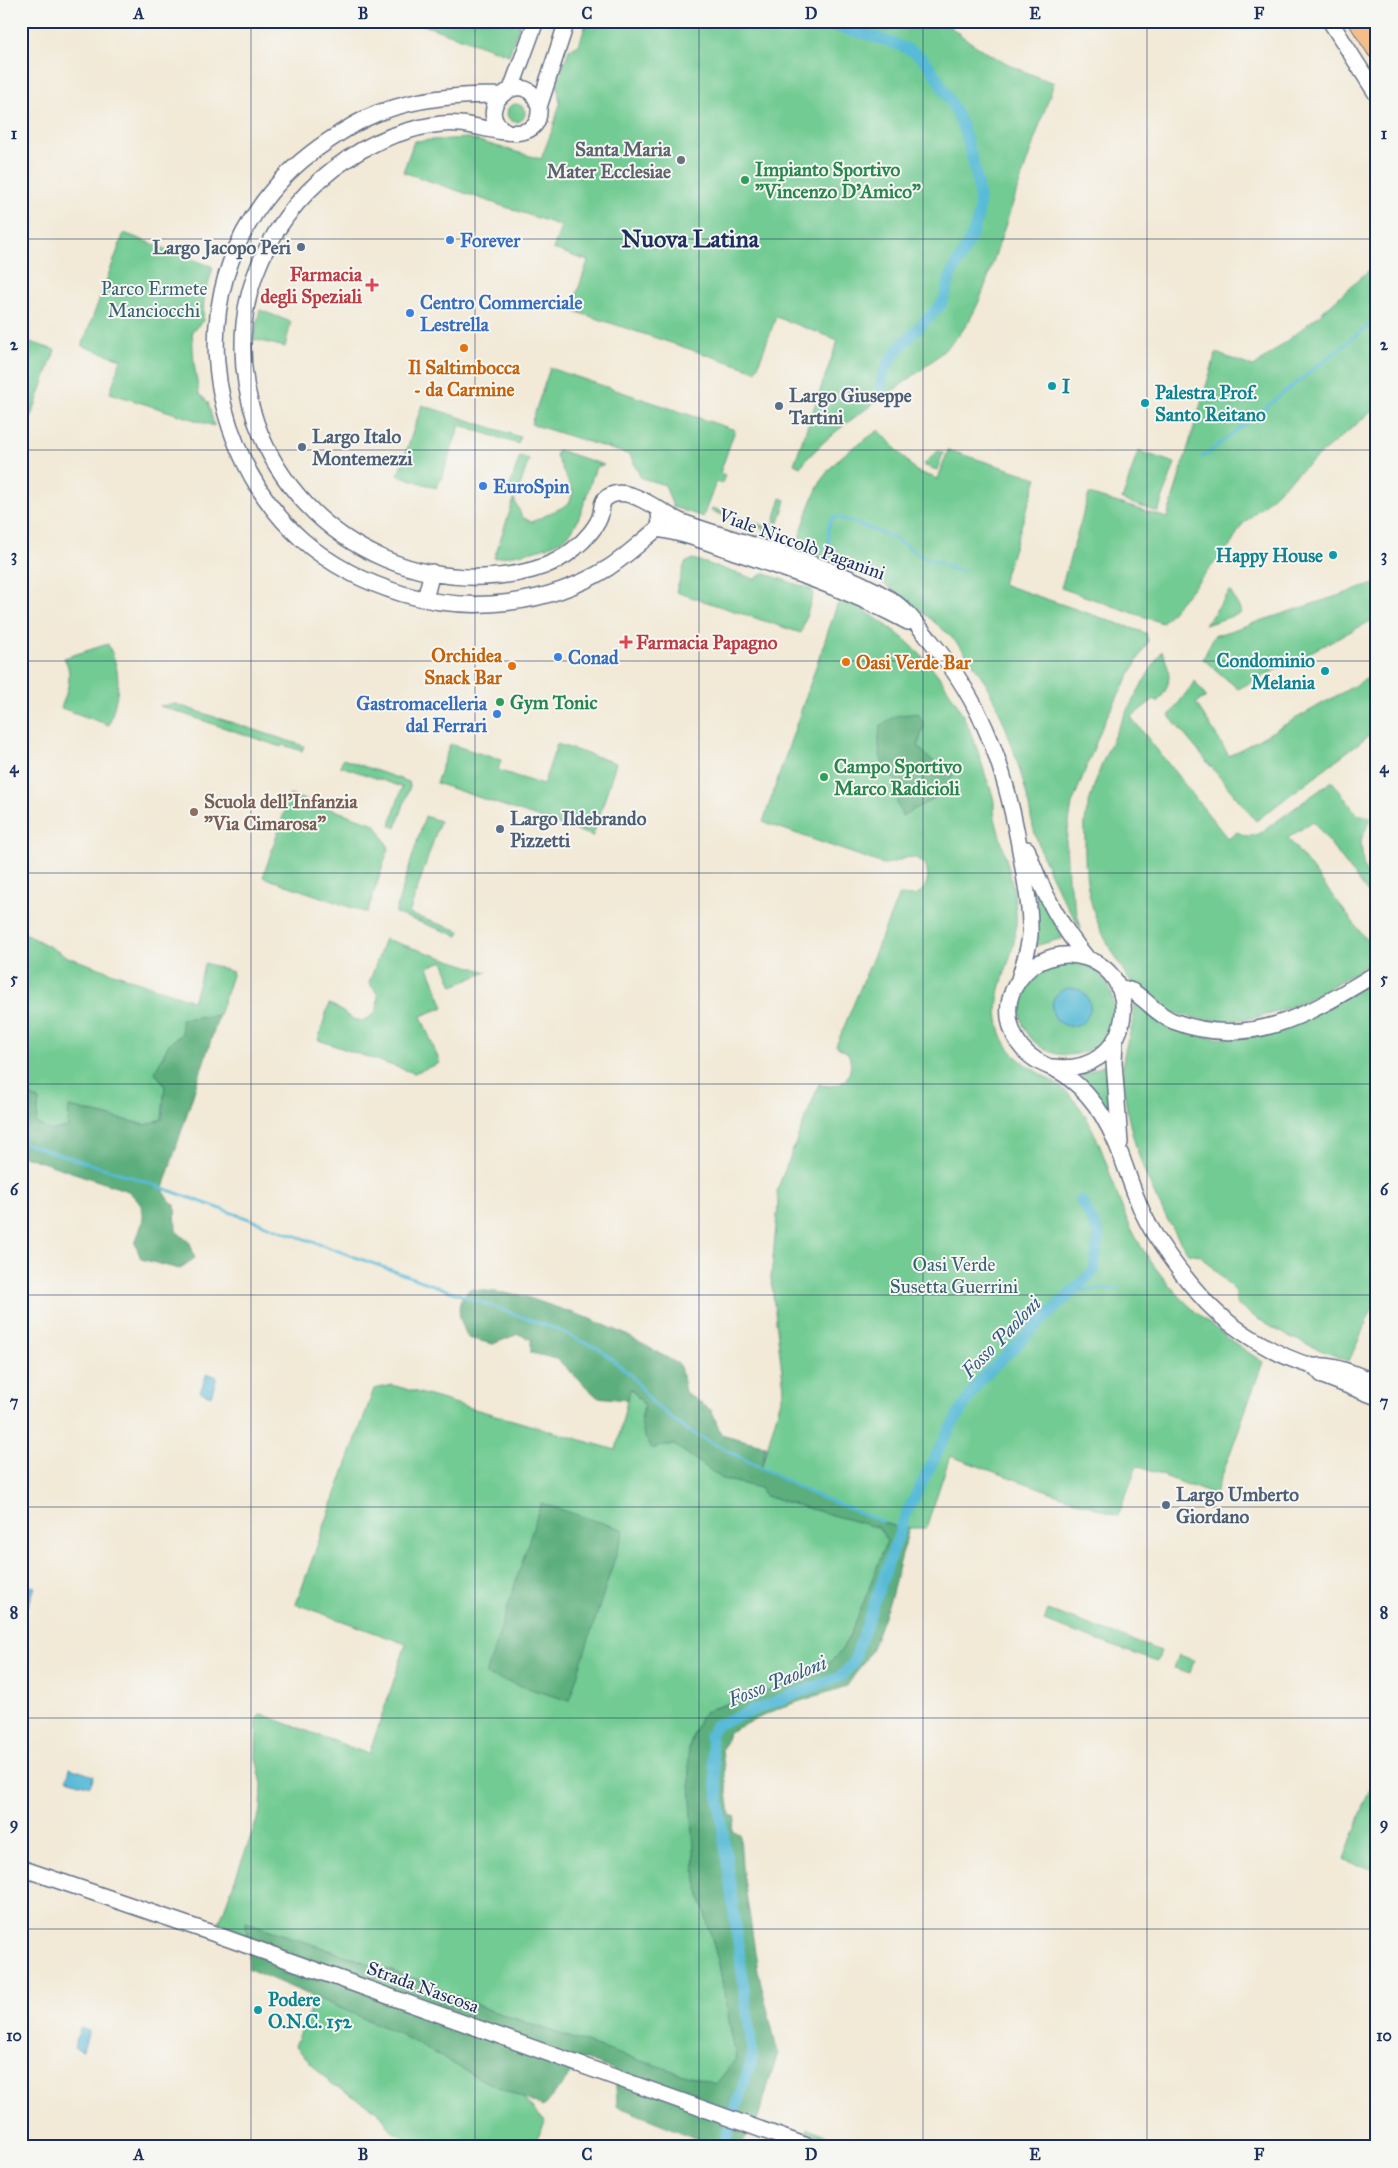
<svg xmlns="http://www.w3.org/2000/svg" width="1398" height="2168" font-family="'IM FELL Great Primer',serif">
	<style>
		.green { fill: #71cb92; stroke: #467d78 }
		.forest { fill: #5caf7c; stroke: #3c6f6d }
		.water { fill: #59bbd7; stroke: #3a759a }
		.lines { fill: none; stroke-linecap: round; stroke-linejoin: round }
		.stream { stroke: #59bbd7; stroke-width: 3 }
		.canal { stroke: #59bbd7; stroke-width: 11 }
		.tertiary-casing { stroke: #667088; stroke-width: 18 }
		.primary-casing { stroke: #667088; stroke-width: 22 }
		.tertiary { stroke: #fff; stroke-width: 15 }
		.primary { stroke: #f6be87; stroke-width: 20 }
		.grid { fill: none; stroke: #1b2f5e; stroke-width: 1; stroke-opacity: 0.55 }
		.worship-dot { fill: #6b7280; stroke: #f6f6f2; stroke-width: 2 }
		.leisure-dot { fill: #2e9e5b; stroke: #f6f6f2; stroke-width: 2 }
		.shop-dot { fill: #3f7fe0; stroke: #f6f6f2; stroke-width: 2 }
		.service-dot { fill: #5c6f8a; stroke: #f6f6f2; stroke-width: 2 }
		.health-dot { fill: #e0444e; stroke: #f6f6f2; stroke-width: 2 }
		.food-dot { fill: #e8710a; stroke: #f6f6f2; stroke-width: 2 }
		.culture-dot { fill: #0f9aa8; stroke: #f6f6f2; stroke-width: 2 }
		.education-dot { fill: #8d6e63; stroke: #f6f6f2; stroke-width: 2 }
		.labels { text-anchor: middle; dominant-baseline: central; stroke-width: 4; stroke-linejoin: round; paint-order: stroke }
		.worship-label { font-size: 19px; font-weight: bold; fill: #5b616d; stroke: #f6f6f2; text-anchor: end }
		.leisure-label { font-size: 19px; font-weight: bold; fill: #27864d; stroke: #f6f6f2; text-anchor: start }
		.shop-label { font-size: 19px; font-weight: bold; fill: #366cbe; stroke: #f6f6f2; text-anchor: start }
		.service-label { font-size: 19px; font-weight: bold; fill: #4e5e75; stroke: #f6f6f2; text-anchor: start }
		.health-label { font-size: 19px; font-weight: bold; fill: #be3a42; stroke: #f6f6f2; text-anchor: end }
		.park-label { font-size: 19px; fill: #355e6e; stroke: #f6f6f2 }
		.food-label { font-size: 19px; font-weight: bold; fill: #c56008; stroke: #f6f6f2 }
		.culture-label { font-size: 19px; font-weight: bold; fill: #0d838f; stroke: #f6f6f2; text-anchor: start }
		.street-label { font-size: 19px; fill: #1b2f5e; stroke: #f6f6f2 }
		.education-label { font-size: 19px; font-weight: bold; fill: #785e54; stroke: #f6f6f2; text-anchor: start }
		.water-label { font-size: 20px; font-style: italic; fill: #2e5982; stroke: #f6f6f2 }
		.district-label { font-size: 24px; font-weight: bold; fill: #1b2f5e; stroke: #f6f6f2 }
		.neatline { fill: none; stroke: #1b2f5e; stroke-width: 2 }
		.grid-label { font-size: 16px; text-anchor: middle; font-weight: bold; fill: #1b2f5e }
	</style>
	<rect width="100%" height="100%" fill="#f6f6f2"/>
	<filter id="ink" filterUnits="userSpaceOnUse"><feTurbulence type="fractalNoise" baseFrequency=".02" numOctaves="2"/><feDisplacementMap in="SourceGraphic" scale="10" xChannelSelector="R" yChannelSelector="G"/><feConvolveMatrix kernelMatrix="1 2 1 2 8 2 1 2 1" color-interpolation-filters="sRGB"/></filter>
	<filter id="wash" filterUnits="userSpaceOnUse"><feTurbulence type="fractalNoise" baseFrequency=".0096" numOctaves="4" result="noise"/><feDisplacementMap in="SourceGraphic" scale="20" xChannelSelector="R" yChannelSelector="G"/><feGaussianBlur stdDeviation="1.12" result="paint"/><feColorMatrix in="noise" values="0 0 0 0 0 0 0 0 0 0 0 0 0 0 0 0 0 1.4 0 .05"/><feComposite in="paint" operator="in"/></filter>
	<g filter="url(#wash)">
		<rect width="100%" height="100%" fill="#f2e9d6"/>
		<path class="green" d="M 412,21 L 521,21 L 509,55 Z
			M 587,21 L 944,21 C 975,50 1015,69 1054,83 C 1036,135 1018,188 1000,241 C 989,272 980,312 957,337 C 913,387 844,413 800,467 L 794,464 L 838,340 L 776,317 L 756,371 L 571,310 L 588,261 L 553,249 L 561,226 L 403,172 L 414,141 L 468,138 L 541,159 L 553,128 L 560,103 L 557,84 L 569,50 L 579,45 Z
			M507 113a9 9 0 1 1 18 0a9 9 0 1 1-18 0Z
			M 124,233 L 213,267 L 204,300 L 203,321 L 192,331 L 194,363 L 199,394 L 208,402 L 214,426 L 110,393 L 121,359 L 82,346 Z
			M 1377,263 L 1377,407 L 1293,477 L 1241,526 L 1232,543 L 1162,623 L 1061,588 L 1089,494 L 1167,518 L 1216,353 L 1254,367 L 1319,315 Z
			M 260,310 L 291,322 L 285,347 L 253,339 Z
			M 21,339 L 55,350 L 21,446 Z
			M 550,368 L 735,430 L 720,473 L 725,475 L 722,483 L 716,482 L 703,517 L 673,507 L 665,485 L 641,478 L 630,455 L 531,424 Z
			M 422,405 L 520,437 L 518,444 L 460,425 L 440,482 L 438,482 L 436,488 L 398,475 Z
			M 879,430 L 916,471 L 938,479 L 948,450 L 1037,478 L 1002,584 L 1146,633 L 1148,641 L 1104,722 L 1072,804 L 1066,842 L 1068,879 L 1081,928 C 1063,901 1047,872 1037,840 C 1031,824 1030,806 1025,789 C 1010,733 990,674 948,634 C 920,609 890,584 855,569 C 838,562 813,559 798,547 L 797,544 C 807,516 814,484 835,463 C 847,450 865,440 879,430 Z
			M 558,450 L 604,465 L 596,467 C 589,485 582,517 571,532 C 558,549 514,555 494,558 L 514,499 L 522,517 L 532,522 L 569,504 L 573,492 L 556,456 Z
			M 938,451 L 943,453 L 937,470 L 923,465 Z
			M 1138,451 L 1175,463 L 1158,512 L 1122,500 Z
			M 520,456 L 529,459 L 516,498 L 507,495 Z
			M 781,498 L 786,500 L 779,523 L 774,521 Z
			M 712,508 L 770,528 L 772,524 L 778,526 L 774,537 L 767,539 L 764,529 L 711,511 Z
			M 693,559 L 755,579 L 763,573 L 811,589 L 813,595 L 801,633 L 676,592 L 685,563 Z
			M 1377,583 L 1377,618 L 1238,689 L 1203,659 L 1214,636 Z
			M 1230,591 L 1242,613 L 1205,625 Z
			M 841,601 C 858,603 872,616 886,625 C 939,662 968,714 985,774 C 988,783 995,797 994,806 C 994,811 994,814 996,822 C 1005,857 1018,892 1016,928 C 1013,967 988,993 1001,1033 C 1013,1069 1054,1074 1075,1101 C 1104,1138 1110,1185 1130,1226 C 1159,1286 1208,1327 1263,1362 L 1215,1495 L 1137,1466 L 1118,1516 L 950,1456 L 926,1528 L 901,1528 L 882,1522 L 808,1492 L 761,1469 L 784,1389 L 771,1278 L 778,1206 L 777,1190 L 819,1084 C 841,1092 857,1075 848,1053 L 836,1046 L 899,895 L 915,896 C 928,889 930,877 925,864 C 909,849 899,864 883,864 L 763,822 L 837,605 Z
			M 108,644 C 123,676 119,692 109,725 L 61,708 C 67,692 74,674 64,658 Z
			M 1162,651 C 1171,671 1173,685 1157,702 L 1154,699 L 1131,717 L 1228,839 L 1237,832 L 1246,836 L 1259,834 L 1332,781 L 1357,814 L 1371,817 L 1361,840 L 1363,864 L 1372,890 L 1368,893 L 1313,821 L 1288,838 L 1373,948 L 1377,946 L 1377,959 C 1318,994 1267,1031 1195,1018 C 1182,1015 1164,1011 1152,1003 C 1131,989 1122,967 1109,946 C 1090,913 1084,879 1085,841 C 1085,833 1084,823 1086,815 C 1100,754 1130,703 1162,651 Z
			M 1377,673 L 1377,729 L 1256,821 L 1169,716 L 1195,681 L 1206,697 L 1196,703 L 1229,756 Z
			M 175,704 L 304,746 L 302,751 L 283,745 L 281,747 L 160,706 Z
			M 450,744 L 501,760 L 498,770 L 543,785 L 557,744 L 616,763 L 593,836 L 436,783 Z
			M 343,759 L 409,782 L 410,786 L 396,828 L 390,825 L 402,787 L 340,766 Z
			M 290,795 L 375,824 L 389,848 L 367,913 L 263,877 Z
			M 425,816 L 440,821 L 409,914 L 460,931 L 458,936 L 395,913 Z
			M 1035,882 L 1063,938 L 1035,946 L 1037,918 Z
			M 21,931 L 68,957 L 193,1001 L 205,963 L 233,972 L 219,1015 L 181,1019 L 182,1034 L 169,1044 L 155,1072 L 165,1086 L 162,1119 L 146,1125 L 70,1107 L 68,1127 L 50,1131 L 36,1123 L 39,1101 L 21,1088 Z
			M 385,939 L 487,972 L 453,986 L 443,961 L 428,967 L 444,1007 L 421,1016 L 440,1063 L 414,1073 L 318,1040 L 329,1004 C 348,1010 356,1035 377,1010 L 378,995 L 369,983 Z
			M1020 1008a47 47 0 1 1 94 0a47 47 0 1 1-94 0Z
			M 1377,979 L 1377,1307 L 1372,1309 L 1349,1361 C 1306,1345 1274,1332 1236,1304 L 1236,1292 L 1200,1255 L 1188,1253 C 1151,1198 1123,1132 1123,1065 C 1123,1045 1137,1024 1133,1005 L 1136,1004 C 1145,1010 1154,1019 1164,1024 C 1174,1030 1185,1032 1196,1035 C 1265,1051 1319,1009 1377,979 Z
			M 1105,1065 L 1110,1116 L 1081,1075 Z
			M 392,1385 L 616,1450 L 630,1387 L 644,1405 L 640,1424 L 665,1445 L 674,1445 L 686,1452 L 723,1479 L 760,1488 L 765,1496 L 879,1528 L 887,1541 C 877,1565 852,1641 837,1656 C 809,1682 747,1697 711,1709 L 700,1717 L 688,1749 L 696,1881 L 719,1964 L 736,2059 L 716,2084 L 619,2054 L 489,2010 L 415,1979 L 246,1922 L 247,1939 L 222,1930 L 219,1923 L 261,1809 L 262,1784 L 256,1758 L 257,1718 L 261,1714 L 369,1754 L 406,1644 L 296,1604 L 374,1389 Z
			M 1048,1610 L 1161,1651 L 1157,1662 L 1044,1621 Z
			M 1179,1655 L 1194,1660 L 1190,1673 L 1174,1668 Z
			M 1377,1769 L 1377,1871 L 1344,1860 Z
			M 315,1997 L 398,2033 L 481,2079 L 523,2098 L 545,2123 L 532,2147 L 424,2147 L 393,2132 L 379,2112 L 329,2082 L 295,2046 Z"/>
		<path class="forest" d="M 918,713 L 924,725 L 918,746 L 929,758 L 953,774 L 948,791 L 902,816 L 897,803 L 902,784 C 879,772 877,750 880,726 L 895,716 Z
			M 219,1015 L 163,1188 L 166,1197 L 175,1205 L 176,1231 L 190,1243 L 195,1258 L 179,1269 L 141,1259 L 135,1243 C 144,1218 150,1210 128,1191 L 21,1155 L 21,1088 L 39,1101 L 36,1123 L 50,1131 L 68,1127 L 69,1107 L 146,1125 L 162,1119 L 165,1086 L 155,1072 L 169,1044 L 182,1034 L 181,1019 Z
			M 470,1289 L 520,1295 L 588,1318 L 623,1333 L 680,1365 L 685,1392 L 712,1411 L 721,1434 L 766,1446 L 761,1469 C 794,1486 827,1500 861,1514 C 876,1520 892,1529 909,1528 L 891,1597 L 871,1651 L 847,1686 L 782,1707 L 729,1732 L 722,1750 L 730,1815 L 736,1817 L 732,1831 L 740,1835 L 742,1866 L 758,1971 L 778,2053 L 757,2122 L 740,2147 L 699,2147 L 698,2139 L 617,2106 L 615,2070 L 584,2059 L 543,2107 L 481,2079 L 398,2033 L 249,1969 L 246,1922 L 415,1979 L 489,2010 L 619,2054 L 716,2084 L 736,2059 L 719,1964 L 696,1881 L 688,1749 L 700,1717 L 711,1709 C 747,1697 810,1682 837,1656 C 852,1640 877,1565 887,1541 L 879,1528 L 765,1496 L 760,1488 L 723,1479 L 674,1445 L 665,1445 L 652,1449 C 640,1430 640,1426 644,1405 L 631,1388 L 627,1400 L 597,1397 L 557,1359 L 531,1353 L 531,1339 L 518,1334 L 493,1344 L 468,1338 C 460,1321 452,1303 470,1289 Z
			M 541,1503 L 624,1530 L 569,1701 L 486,1675 Z
			M 808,2128 L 859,2147 L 819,2147 L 803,2141 Z"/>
		<path class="water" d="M1052 1007a19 19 0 1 1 38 0a19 19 0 1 1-38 0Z
			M 207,1373 L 217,1377 L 211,1396 L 200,1392 Z
			M 26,1585 L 35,1587 L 28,1606 L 21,1604 Z
			M 70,1768 L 94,1776 L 90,1786 L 67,1779 Z
			M 80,2028 L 89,2031 L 83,2051 L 74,2048 Z"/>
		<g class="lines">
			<path class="stream" d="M 1202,458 L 1377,319
				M 829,545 L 828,530 L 832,518 L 838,517 L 892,537 L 923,557 L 962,572
				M 21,1142 L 129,1176 L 556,1329 L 599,1349 L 630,1374 L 653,1403 L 685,1429 L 808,1492 L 882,1522
				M 1073,1291 L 1118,1288
				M 896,1527 L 901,1528"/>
			<path class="canal" d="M 816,21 C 841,29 907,42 923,59 C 934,69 959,116 964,131 C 972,155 984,197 977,221 C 972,240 960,257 951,275 C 947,284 947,296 941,304 C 922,328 873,362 882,395
				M 723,2147 L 753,2055 L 710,1735 L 716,1725 L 841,1676 L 853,1663 L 906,1514 L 949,1430 L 980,1380 L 1094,1271 L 1099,1234 L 1081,1200"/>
		</g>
	</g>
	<g filter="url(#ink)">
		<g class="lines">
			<defs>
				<path id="tertiary" d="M 567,21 L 539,107 C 542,151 483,125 460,124 C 442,122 424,126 407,131 C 323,155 252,236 244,324 C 231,464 344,582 484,577 C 514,576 552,569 575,548 C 584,541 599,525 601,513 C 602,508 601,505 604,500 C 625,479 661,514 682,522 C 747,546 832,563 890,599 C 906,609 918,626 930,640 C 985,705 1007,773 1021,856 C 1025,882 1031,908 1030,935 C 1029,949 1023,965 1019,979
					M 1330,21 L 1377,95
					M 511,89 L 536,21
					M 500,95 C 458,95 417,98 378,113 C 360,120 344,130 328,141 C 224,210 189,333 238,448 C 270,524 324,570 403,594 C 471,614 548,605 608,568 C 625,557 641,542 657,529 L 660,524 L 659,511
					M 508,132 C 466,112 526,60 539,107
					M 657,529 C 685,533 712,544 738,553 C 797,573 853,592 908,622
					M 425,599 L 432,572
					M 1027,849 C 1041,889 1059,925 1087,958
					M 1118,987 C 1122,988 1128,989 1132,991 C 1147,1000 1157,1015 1173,1021 C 1251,1051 1311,1013 1377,973
					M 1115,1041 L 1114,1062 L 1120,1143
					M 1053,1067 C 1128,1077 1149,980 1086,958 C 1069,952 1053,955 1038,963 C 1026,968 1019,979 1013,990 C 1002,1015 1013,1046 1036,1060 C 1046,1067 1059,1069 1069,1078 C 1082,1088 1093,1100 1102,1115 C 1120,1144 1126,1173 1139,1204 C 1152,1237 1184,1278 1208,1304 C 1232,1329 1278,1357 1312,1366 C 1316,1367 1320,1365 1325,1366 C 1342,1367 1360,1377 1377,1382
					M 1314,1366 L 1323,1376 L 1377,1397
					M 21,1868 L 212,1933 L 810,2147"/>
				<path id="primary" d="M 1359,21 L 1377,49"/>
			</defs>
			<use href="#tertiary" class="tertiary-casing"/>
			<use href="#primary" class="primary-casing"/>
			<use href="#tertiary" class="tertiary"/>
			<use href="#primary" class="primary"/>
		</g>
	</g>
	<path class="grid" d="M 251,21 L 251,2147M 475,21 L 475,2147M 699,21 L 699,2147M 923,21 L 923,2147M 1147,21 L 1147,2147M 21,239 L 1377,239M 21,450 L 1377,450M 21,661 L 1377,661M 21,873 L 1377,873M 21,1084 L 1377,1084M 21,1295 L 1377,1295M 21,1507 L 1377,1507M 21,1718 L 1377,1718M 21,1929 L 1377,1929"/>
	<circle class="worship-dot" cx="681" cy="160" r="5"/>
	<g class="leisure-dot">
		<circle cx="745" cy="180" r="5"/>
		<circle cx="500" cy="702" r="5"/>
		<circle cx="824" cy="777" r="5"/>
	</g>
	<g class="shop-dot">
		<circle cx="450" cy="240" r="5"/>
		<circle cx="410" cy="313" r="5"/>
		<circle cx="483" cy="486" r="5"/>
		<circle cx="558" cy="657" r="5"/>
		<circle cx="497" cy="714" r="5"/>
	</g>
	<g class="service-dot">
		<circle cx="301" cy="247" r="5"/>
		<circle cx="779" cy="406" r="5"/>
		<circle cx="302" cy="447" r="5"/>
		<circle cx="500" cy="829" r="5"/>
		<circle cx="1166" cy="1505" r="5"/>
	</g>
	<g class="health-dot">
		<path d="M369.5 277.5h5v5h5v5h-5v5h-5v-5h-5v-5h5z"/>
		<path d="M623.5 634.5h5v5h5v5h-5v5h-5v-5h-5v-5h5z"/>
	</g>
	<g class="food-dot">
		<circle cx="464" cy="348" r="5"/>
		<circle cx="846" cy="662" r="5"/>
		<circle cx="512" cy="666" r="5"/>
	</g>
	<g class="culture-dot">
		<circle cx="1052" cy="386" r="5"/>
		<circle cx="1145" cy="403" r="5"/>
		<circle cx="1333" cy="555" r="5"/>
		<circle cx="1325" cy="671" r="5"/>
		<circle cx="258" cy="2010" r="5"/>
	</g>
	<circle class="education-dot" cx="194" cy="812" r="5"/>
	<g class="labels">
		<g class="worship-label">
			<text x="671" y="149">Santa Maria<tspan x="671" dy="22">Mater Ecclesiae</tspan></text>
		</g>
		<g class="leisure-label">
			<text x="755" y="169">Impianto Sportivo<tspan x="755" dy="22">"Vincenzo D'Amico"</tspan></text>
			<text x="510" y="702">Gym Tonic</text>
			<text x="834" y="766">Campo Sportivo<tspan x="834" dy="22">Marco Radicioli</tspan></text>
		</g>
		<g class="shop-label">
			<text x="460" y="240">Forever</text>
			<text x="420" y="302">Centro Commerciale<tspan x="420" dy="22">Lestrella</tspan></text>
			<text x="493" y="486">EuroSpin</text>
			<text x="568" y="657">Conad</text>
			<text x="487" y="703" text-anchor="end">Gastromacelleria<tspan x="487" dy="22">dal Ferrari</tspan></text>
		</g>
		<g class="service-label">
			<text x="291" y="247" text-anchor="end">Largo Jacopo Peri</text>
			<text x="789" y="395">Largo Giuseppe<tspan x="789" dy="22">Tartini</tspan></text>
			<text x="312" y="436">Largo Italo<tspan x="312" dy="22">Montemezzi</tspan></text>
			<text x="510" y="818">Largo Ildebrando<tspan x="510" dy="22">Pizzetti</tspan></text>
			<text x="1176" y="1494">Largo Umberto<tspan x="1176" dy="22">Giordano</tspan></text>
		</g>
		<g class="health-label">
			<text x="362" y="274">Farmacia<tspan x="362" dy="22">degli Speziali</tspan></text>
			<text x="636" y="642" text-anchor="start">Farmacia Papagno</text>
		</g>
		<g class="park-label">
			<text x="154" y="288">Parco Ermete<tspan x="154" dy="22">Manciocchi</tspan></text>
			<text x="954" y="1264">Oasi Verde<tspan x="954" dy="22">Susetta Guerrini</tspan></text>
		</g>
		<g class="food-label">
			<text x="464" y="367">Il Saltimbocca<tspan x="464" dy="22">- da Carmine</tspan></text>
			<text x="502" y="655" text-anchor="end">Orchidea<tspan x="502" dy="22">Snack Bar</tspan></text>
			<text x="856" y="662" text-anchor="start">Oasi Verde Bar</text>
		</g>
		<g class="culture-label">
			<text x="1062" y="386">I</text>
			<text x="1155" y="392">Palestra Prof.<tspan x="1155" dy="22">Santo Reitano</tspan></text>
			<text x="1323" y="555" text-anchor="end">Happy House</text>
			<text x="1315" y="660" text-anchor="end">Condominio<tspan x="1315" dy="22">Melania</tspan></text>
			<text x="268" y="1999">Podere<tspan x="268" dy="22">O.N.C. 152</tspan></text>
		</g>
		<g class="street-label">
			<text transform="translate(802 544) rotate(20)">Viale Niccolò Paganini</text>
			<text transform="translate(423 1987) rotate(20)">Strada Nascosa</text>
		</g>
		<g class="education-label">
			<text x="204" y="801">Scuola dell'Infanzia<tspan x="204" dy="22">"Via Cimarosa"</tspan></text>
		</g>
		<g class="water-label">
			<text transform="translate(1001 1337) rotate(-46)">Fosso Paoloni</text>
			<text transform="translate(777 1681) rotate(-22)">Fosso Paoloni</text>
		</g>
		<g class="district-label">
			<text x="690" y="239">Nuova Latina</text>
		</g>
	</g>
	<rect width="1398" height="2168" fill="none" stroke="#f6f6f2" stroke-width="55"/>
	<rect x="28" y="28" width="1342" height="2112" class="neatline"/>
	<g class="grid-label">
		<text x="139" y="19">A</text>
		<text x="363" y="19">B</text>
		<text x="587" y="19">C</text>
		<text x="811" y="19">D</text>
		<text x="1035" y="19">E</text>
		<text x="1259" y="19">F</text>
		<text x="14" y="139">1</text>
		<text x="1384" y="139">1</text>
		<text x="14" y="350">2</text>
		<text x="1384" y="350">2</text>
		<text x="14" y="561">3</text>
		<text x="1384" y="561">3</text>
		<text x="14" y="773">4</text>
		<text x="1384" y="773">4</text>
		<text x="14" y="984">5</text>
		<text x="1384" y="984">5</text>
		<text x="14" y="1195">6</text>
		<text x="1384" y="1195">6</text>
		<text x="14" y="1407">7</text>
		<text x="1384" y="1407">7</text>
		<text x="14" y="1618">8</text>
		<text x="1384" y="1618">8</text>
		<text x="14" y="1829">9</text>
		<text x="1384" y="1829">9</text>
		<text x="14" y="2041">10</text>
		<text x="1384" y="2041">10</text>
		<text x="139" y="2160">A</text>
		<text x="363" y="2160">B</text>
		<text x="587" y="2160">C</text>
		<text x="811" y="2160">D</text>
		<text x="1035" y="2160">E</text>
		<text x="1259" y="2160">F</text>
	</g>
</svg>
